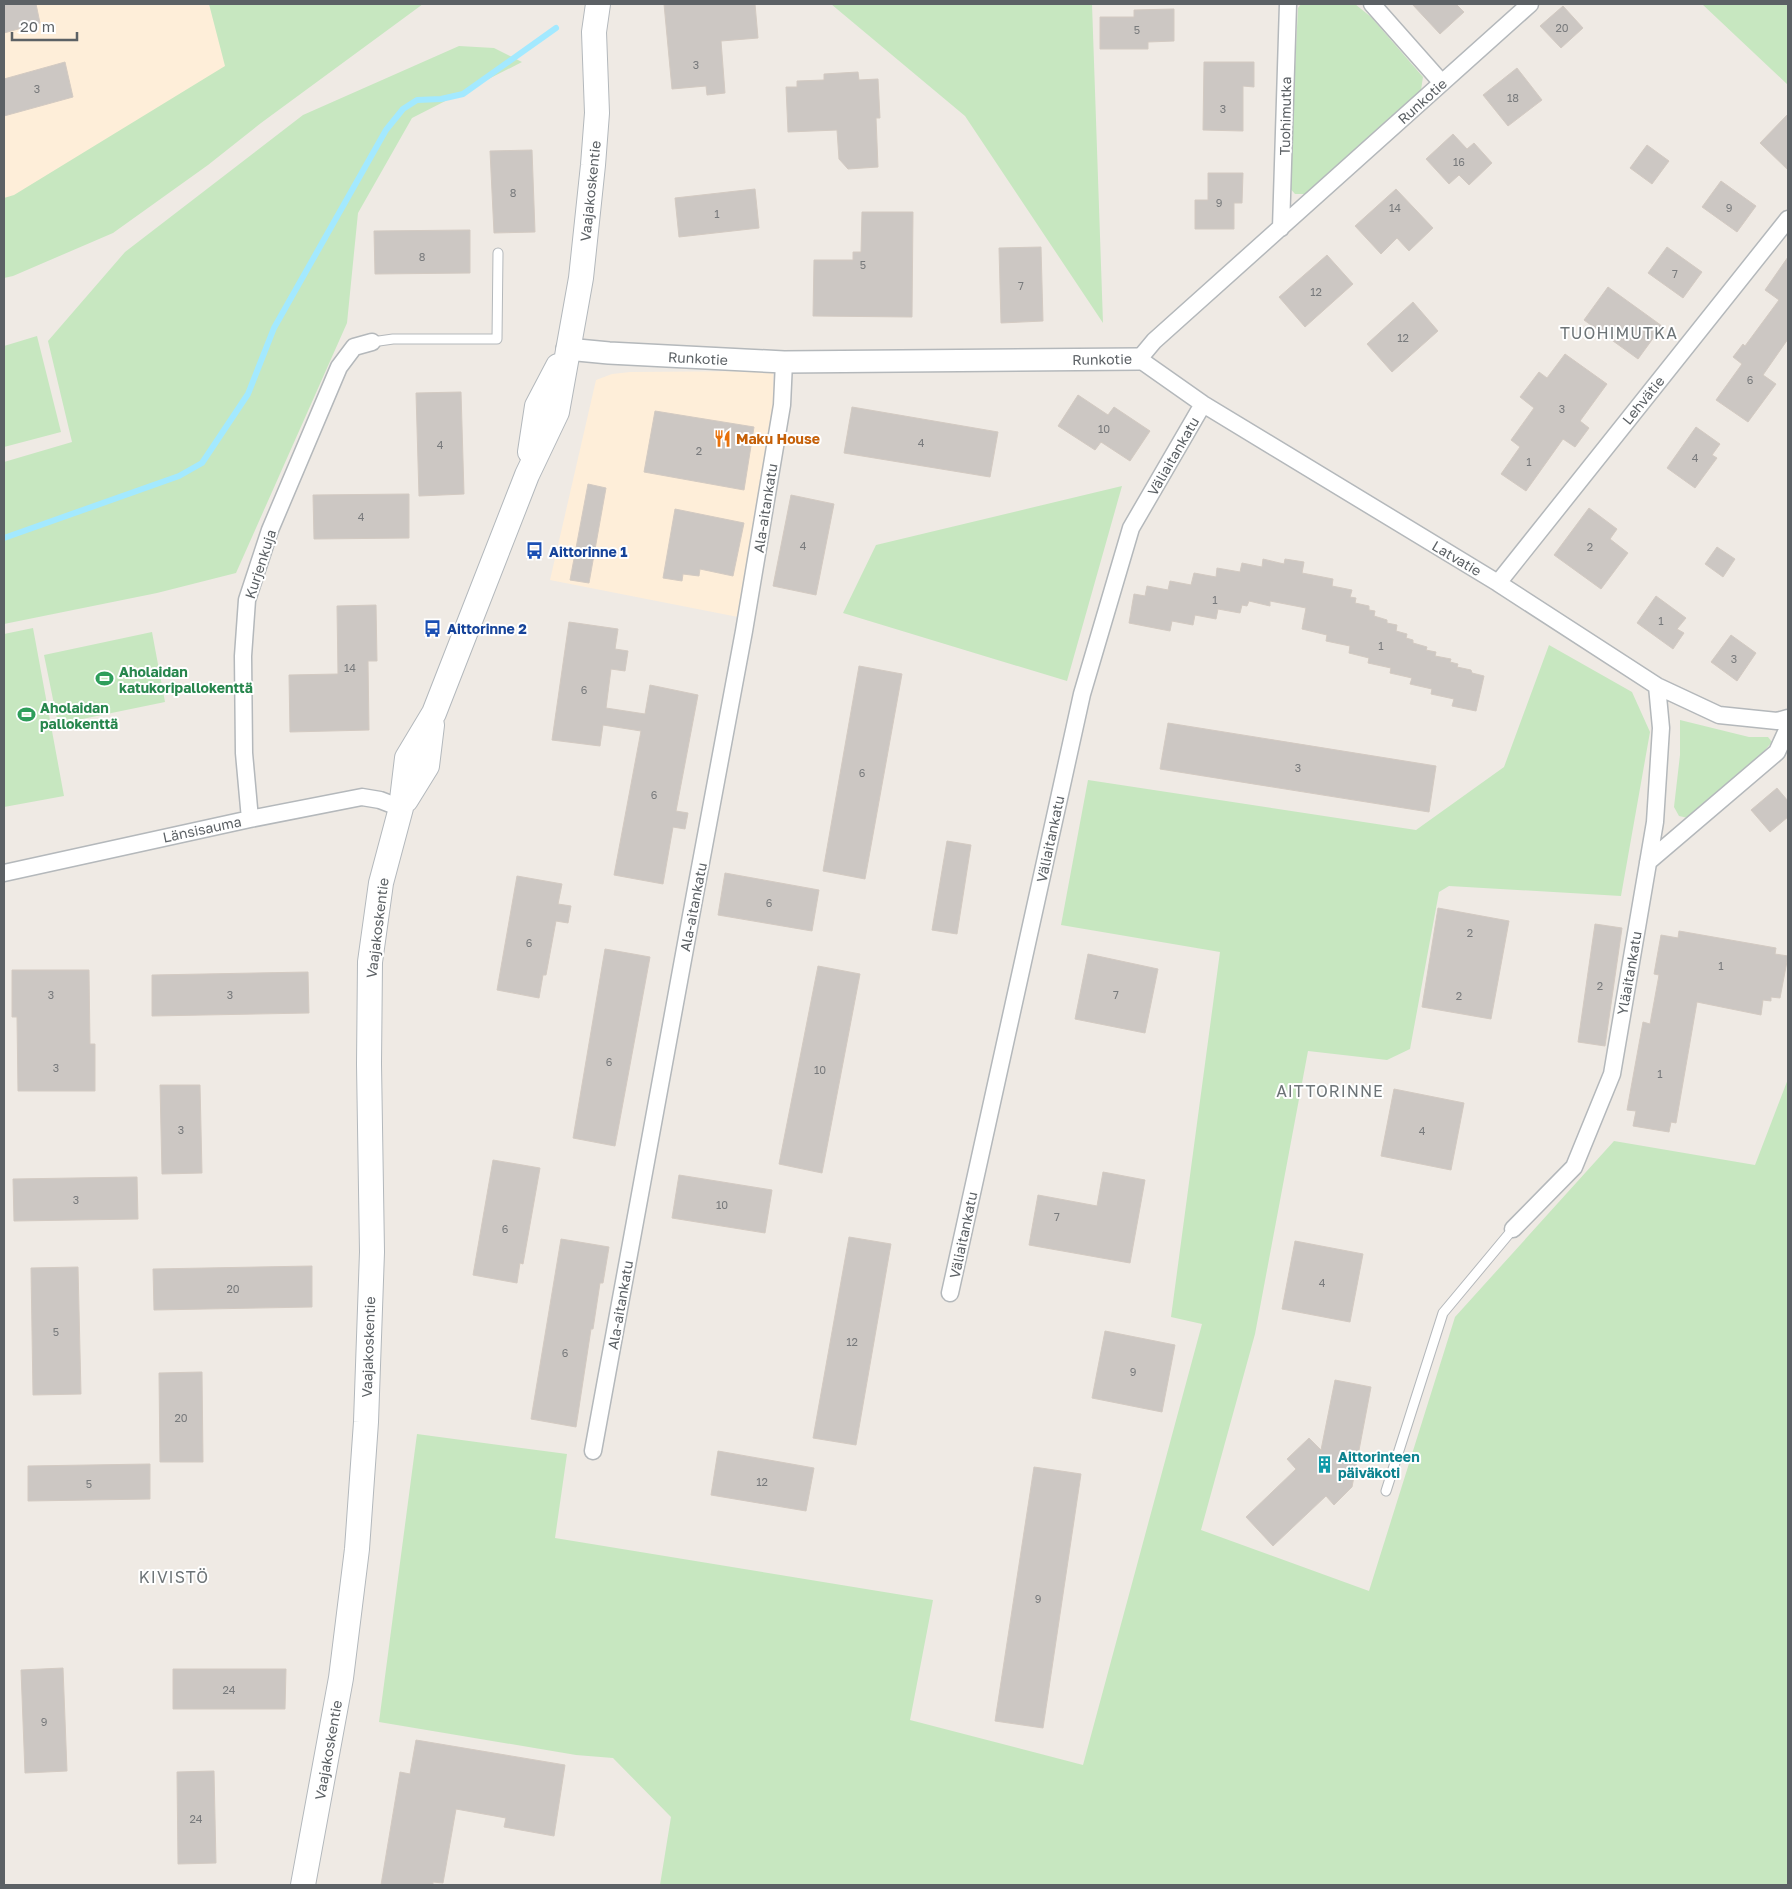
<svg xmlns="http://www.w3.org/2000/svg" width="1792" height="1889" font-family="'Golos Text',sans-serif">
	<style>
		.commercial { fill: #feeed9 }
		.green { fill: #c7e7c0 }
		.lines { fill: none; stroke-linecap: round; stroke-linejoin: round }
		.stream { stroke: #a3e9ff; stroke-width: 6 }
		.building { fill: #ccc7c3; stroke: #d3cac2 }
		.service-casing { stroke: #b4b8bb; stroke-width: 11 }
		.minor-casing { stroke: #b4b8bb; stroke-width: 19 }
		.tertiary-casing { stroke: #b4b8bb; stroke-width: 24 }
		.secondary-casing { stroke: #b3b8bc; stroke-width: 26 }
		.service { stroke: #fff; stroke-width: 9 }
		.minor { stroke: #fff; stroke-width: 16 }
		.tertiary { stroke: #fff; stroke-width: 21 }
		.secondary { stroke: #fff; stroke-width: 24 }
		.labels { text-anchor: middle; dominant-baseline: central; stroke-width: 4; stroke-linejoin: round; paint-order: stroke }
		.number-label { font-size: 11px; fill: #787a7c }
		.street-label { font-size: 14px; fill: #5c6165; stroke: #fff }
		.food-label { font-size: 14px; font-weight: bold; fill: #c56008; stroke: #fff; text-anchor: start }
		.transit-label { font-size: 14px; font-weight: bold; fill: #164399; stroke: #fff; text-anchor: start }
		.leisure-label { font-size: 14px; font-weight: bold; fill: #27864d; stroke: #fff; text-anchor: start }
		.culture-label { font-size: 14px; font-weight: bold; fill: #0d838f; stroke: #fff; text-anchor: start }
		.quarter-label { font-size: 16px; letter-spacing: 1px; fill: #6d7477; stroke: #fff }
	</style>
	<rect width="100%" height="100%" fill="#efeae4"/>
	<path class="commercial" d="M 4,4 L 209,4 L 226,66 L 238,88 L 4,235 Z
		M 773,371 L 774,404 L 738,617 L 550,580 L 596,380 L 612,374 L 630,372 Z"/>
	<path class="green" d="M 209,4 L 423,4 L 261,123 L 208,165 L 113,233 L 13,276 L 4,278 L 4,198 L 14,195 L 225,66 Z
		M 831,4 L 1092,4 L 1103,323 L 965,116 Z
		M 1301,4 L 1355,4 L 1371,17 L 1423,77 L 1421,90 L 1306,194 L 1295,194 L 1289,187 L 1298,8 Z
		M 1702,4 L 1788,4 L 1788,85 Z
		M 459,46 L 494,48 L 522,62 L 412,118 L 358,213 L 347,323 L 236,573 L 157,593 L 4,624 L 4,462 L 72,442 L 48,341 L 125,252 L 303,115 Z
		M 37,336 L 61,432 L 4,447 L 4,346 Z
		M 1122,486 L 1067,681 L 843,613 L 876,545 Z
		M 33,628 L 64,796 L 4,807 L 4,634 Z
		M 152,632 L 165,702 L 58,724 L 44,655 Z
		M 1549,645 L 1632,692 L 1650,732 L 1621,896 L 1449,886 L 1439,892 L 1410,1049 L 1387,1060 L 1308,1051 L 1255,1334 L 1201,1530 L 1369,1591 L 1455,1317 L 1614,1141 L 1755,1165 L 1788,1079 L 1788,1885 L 660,1885 L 671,1817 L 613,1758 L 576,1755 L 379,1722 L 417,1434 L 567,1454 L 555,1538 L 933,1600 L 910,1720 L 1083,1765 L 1202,1324 L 1171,1317 L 1220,952 L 1061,925 L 1088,780 L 1416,830 L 1504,767 Z
		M 1680,720 L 1749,737 L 1768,737 L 1772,742 L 1750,767 L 1688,818 L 1679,816 L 1674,807 L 1680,755 Z"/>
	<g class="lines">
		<path class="stream" d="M 4,538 L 179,476 L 202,463 L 248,394 L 274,328 L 386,130 L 403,109 L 417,100 L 441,99 L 463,94 L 556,28"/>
	</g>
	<path class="building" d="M 4,4 L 36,4 L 40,23 L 4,33 Z
		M 664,4 L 755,4 L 758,38 L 721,41 L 725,93 L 707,95 L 706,86 L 672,89 Z
		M 1412,4 L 1456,4 L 1464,12 L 1440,34 Z
		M 1563,6 L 1583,28 L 1561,48 L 1540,26 Z
		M 1174,9 L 1174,41 L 1148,42 L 1148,49 L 1100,49 L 1100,17 L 1134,17 L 1134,10 Z
		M 65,62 L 73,97 L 4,116 L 4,79 Z
		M 1204,62 L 1254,62 L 1254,87 L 1243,86 L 1243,131 L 1203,130 Z
		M 1517,68 L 1542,100 L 1508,126 L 1483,95 Z
		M 858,72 L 859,80 L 878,79 L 880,118 L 876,118 L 878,167 L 848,169 L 839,159 L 837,130 L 788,132 L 786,87 L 797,87 L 797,81 L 824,80 L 824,74 Z
		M 1788,114 L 1788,170 L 1760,143 Z
		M 1453,134 L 1467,149 L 1474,143 L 1492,163 L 1469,185 L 1459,175 L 1449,184 L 1426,159 Z
		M 1647,145 L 1669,161 L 1652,184 L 1630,168 Z
		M 532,150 L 535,232 L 494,233 L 490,151 Z
		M 1208,173 L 1243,173 L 1242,203 L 1234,203 L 1234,229 L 1195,229 L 1195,200 L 1208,200 Z
		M 1721,181 L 1756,206 L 1737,232 L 1702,207 Z
		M 755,189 L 759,228 L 679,237 L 675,198 Z
		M 1396,189 L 1433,228 L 1409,251 L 1397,238 L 1381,254 L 1355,226 Z
		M 862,212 L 913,212 L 912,317 L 813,316 L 814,260 L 853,260 L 853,252 L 861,252 Z
		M 470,230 L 470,273 L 375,274 L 374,231 Z
		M 1041,247 L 1043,321 L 1001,323 L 999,248 Z
		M 1667,247 L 1702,272 L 1683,298 L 1648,273 Z
		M 1327,255 L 1353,284 L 1305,327 L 1279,297 Z
		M 1788,257 L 1788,339 L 1763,375 L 1776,384 L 1748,422 L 1716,400 L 1742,364 L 1733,357 L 1743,344 L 1745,346 L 1779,300 L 1765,290 Z
		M 1608,287 L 1662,326 L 1638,359 L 1584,320 Z
		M 1413,302 L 1438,331 L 1392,372 L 1367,344 Z
		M 1565,354 L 1607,384 L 1580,421 L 1589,428 L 1575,447 L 1563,439 L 1526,491 L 1501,474 L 1520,447 L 1511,440 L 1534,408 L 1520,397 L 1539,372 L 1547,378 Z
		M 461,392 L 464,494 L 419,496 L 416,393 Z
		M 1078,395 L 1108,415 L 1114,407 L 1150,431 L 1130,461 L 1101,442 L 1095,450 L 1058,426 Z
		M 852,407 L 998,432 L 990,477 L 844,453 Z
		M 655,411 L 754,427 L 744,490 L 644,472 Z
		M 1696,427 L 1720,444 L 1712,455 L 1717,458 L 1695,488 L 1667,468 Z
		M 588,484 L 606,488 L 589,583 L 570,580 Z
		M 409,494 L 409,538 L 314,539 L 313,495 Z
		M 791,495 L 834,504 L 816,595 L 773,586 Z
		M 1589,508 L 1617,529 L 1610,539 L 1628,553 L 1601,589 L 1554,555 Z
		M 675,509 L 744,523 L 733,576 L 700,569 L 699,576 L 683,574 L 682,581 L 663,578 Z
		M 1717,547 L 1735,559 L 1723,577 L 1705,564 Z
		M 1263,559 L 1284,564 L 1285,559 L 1304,562 L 1302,573 L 1333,579 L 1332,586 L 1352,590 L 1350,597 L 1356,598 L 1355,603 L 1369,606 L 1369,610 L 1375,611 L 1374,616 L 1387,620 L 1387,623 L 1397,625 L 1396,631 L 1407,634 L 1406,638 L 1413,640 L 1413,643 L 1427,647 L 1426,650 L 1436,652 L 1435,656 L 1451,659 L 1450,662 L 1458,664 L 1457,667 L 1471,670 L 1472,673 L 1484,676 L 1476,711 L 1452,706 L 1454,699 L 1431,694 L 1432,689 L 1410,684 L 1412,678 L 1390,673 L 1391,668 L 1368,663 L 1369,658 L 1349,653 L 1350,646 L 1326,641 L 1327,635 L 1302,629 L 1306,608 L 1270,601 L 1270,606 L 1249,601 L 1247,606 L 1242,605 L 1240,613 L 1218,609 L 1216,619 L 1195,615 L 1193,625 L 1172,621 L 1170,631 L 1129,623 L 1134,594 L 1145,596 L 1147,586 L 1168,590 L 1170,581 L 1191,585 L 1194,573 L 1216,577 L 1217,568 L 1240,572 L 1242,563 L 1262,567 Z
		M 1656,596 L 1686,618 L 1677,629 L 1684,633 L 1673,649 L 1637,623 Z
		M 376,605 L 377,661 L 368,661 L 369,730 L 290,732 L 289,675 L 338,674 L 337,606 Z
		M 569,622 L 618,629 L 615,649 L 628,651 L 625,671 L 611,669 L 606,708 L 645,714 L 650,685 L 698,695 L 676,811 L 688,813 L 685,829 L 673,827 L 663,884 L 614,875 L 641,731 L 603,725 L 600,746 L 552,740 Z
		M 1731,635 L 1756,653 L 1737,681 L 1711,662 Z
		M 859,666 L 902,674 L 865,879 L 823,871 Z
		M 1168,723 L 1436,766 L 1429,812 L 1160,769 Z
		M 1777,788 L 1788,801 L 1788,817 L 1770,832 L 1751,810 Z
		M 947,841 L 971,845 L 957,934 L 932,930 Z
		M 725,873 L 819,890 L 812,931 L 718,915 Z
		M 517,876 L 562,884 L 558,904 L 571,906 L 568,923 L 556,921 L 546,975 L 543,975 L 539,998 L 497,990 Z
		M 1438,908 L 1509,921 L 1491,1019 L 1422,1007 Z
		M 1595,924 L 1622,928 L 1605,1046 L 1578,1042 Z
		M 1679,931 L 1776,948 L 1775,954 L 1788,956 L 1780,998 L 1771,997 L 1771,1001 L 1763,1000 L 1761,1015 L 1697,1002 L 1676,1123 L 1671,1122 L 1669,1132 L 1633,1126 L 1636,1111 L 1627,1110 L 1643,1022 L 1650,1024 L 1659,975 L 1654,974 L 1661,935 L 1678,938 Z
		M 605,949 L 650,957 L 615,1146 L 573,1138 Z
		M 1088,954 L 1158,969 L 1145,1033 L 1075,1019 Z
		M 818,966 L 860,974 L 822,1173 L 779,1164 Z
		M 12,970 L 89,970 L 90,1044 L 95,1044 L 95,1091 L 18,1091 L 17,1017 L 12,1017 Z
		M 308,972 L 309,1013 L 152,1016 L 152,975 Z
		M 160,1085 L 200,1085 L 202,1173 L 162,1174 Z
		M 1394,1089 L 1464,1103 L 1451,1170 L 1381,1156 Z
		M 493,1160 L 540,1168 L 523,1264 L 520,1263 L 517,1283 L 473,1275 Z
		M 1103,1172 L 1145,1180 L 1130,1263 L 1029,1245 L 1038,1195 L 1097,1206 Z
		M 679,1175 L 772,1190 L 765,1233 L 672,1218 Z
		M 137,1177 L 138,1219 L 14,1221 L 13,1179 Z
		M 849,1237 L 891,1244 L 856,1445 L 813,1438 Z
		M 561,1239 L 609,1247 L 603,1283 L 600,1283 L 593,1329 L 591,1329 L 576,1427 L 531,1419 Z
		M 1295,1241 L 1363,1254 L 1350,1322 L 1282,1309 Z
		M 312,1266 L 312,1307 L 154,1310 L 153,1269 Z
		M 78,1267 L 81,1394 L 33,1395 L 31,1268 Z
		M 1105,1331 L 1175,1345 L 1162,1412 L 1092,1398 Z
		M 202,1372 L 203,1462 L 160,1462 L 159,1373 Z
		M 1335,1380 L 1371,1387 L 1352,1487 L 1334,1505 L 1326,1496 L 1273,1546 L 1246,1517 L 1296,1469 L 1287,1459 L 1309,1438 L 1321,1450 Z
		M 718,1451 L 814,1468 L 806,1511 L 711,1495 Z
		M 150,1464 L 150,1499 L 28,1501 L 28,1466 Z
		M 1034,1467 L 1081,1474 L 1043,1728 L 995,1721 Z
		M 63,1668 L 67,1771 L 25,1773 L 21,1670 Z
		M 173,1669 L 286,1669 L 285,1709 L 173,1709 Z
		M 416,1740 L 565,1765 L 554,1836 L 504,1827 L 506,1818 L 456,1809 L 443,1883 L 433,1882 L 433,1885 L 381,1885 L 400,1772 L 410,1774 Z
		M 214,1771 L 216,1863 L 178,1864 L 177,1772 Z"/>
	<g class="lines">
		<defs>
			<path id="service" d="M 372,342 L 393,339 L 497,339 L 498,253
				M 1386,1491 L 1443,1313 L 1513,1229"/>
			<path id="minor" d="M 1372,4 L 1442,83
				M 1530,4 L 1154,341 L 1139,359 L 1203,404 L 1498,583 L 1657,686 L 1719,715 L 1777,721 L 1788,718
				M 1281,228 L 1288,4
				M 1498,583 L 1788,219
				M 250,819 L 244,753 L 243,656 L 247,600 L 270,530 L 339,367 L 354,347 L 372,342
				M 1648,862 L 1777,752 L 1788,728
				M 4,873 L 250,819 L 362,797 L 380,800 L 401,808
				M 1513,1229 L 1574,1167 L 1612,1074 L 1655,822 L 1661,728 L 1657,686
				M 950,1293 L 1082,694 L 1131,528 L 1203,404
				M 593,1451 L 693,905 L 744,631 L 782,405 L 784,362"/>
			<path id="tertiary" d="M 567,349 L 609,353 L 784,362 L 1139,359"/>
			<path id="secondary" d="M 530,452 L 537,406 L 558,366
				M 406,800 L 427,766 L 432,725
				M 303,1885 L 341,1678 L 357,1549 L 366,1422 L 372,1252 L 369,1064 L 370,962 L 381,883 L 401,808 L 407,758 L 434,713 L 527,475 L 557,412 L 581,278 L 593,165 L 597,113 L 594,32 L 598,4"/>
		</defs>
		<use href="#service" class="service-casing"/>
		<use href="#minor" class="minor-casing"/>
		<use href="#tertiary" class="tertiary-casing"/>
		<use href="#secondary" class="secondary-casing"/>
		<use href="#service" class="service"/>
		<use href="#minor" class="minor"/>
		<use href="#tertiary" class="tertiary"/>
		<use href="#secondary" class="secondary"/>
	</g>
	<defs>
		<symbol id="restaurant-bare" viewBox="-9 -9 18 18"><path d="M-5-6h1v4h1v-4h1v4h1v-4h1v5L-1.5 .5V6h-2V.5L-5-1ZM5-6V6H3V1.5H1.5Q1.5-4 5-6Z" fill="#e8710a" stroke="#fff" stroke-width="2.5" paint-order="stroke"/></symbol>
		<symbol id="bus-bare" viewBox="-9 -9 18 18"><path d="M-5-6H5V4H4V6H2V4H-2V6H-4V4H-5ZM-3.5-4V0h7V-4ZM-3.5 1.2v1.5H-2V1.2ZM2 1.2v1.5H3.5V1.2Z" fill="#1a4fb4" stroke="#fff" stroke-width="2.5" paint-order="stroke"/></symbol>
		<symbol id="stadium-bare" viewBox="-9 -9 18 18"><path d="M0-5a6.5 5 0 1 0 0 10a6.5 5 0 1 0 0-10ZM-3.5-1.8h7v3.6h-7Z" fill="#2e9e5b" stroke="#fff" stroke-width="2.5" paint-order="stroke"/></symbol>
		<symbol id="building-bare" viewBox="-9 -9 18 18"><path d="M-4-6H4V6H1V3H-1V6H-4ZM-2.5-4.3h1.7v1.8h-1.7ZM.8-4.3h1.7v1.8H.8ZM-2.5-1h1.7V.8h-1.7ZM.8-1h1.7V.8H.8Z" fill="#0f9aa8" stroke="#fff" stroke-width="2.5" paint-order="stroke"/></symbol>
	</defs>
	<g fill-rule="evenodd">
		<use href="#restaurant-bare" x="710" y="426" width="25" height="25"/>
		<use href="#bus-bare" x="522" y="538" width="25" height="25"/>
		<use href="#bus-bare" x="420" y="616" width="25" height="25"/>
		<use href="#stadium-bare" x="92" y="666" width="25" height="25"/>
		<use href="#stadium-bare" x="14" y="702" width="25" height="25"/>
		<use href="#building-bare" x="1312" y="1452" width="25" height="25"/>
	</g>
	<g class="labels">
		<g class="number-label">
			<text x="1562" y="27">20</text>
			<text x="1137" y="29">5</text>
			<text x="696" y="64">3</text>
			<text x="37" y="88">3</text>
			<text x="1513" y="97">18</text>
			<text x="1223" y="108">3</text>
			<text x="1459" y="161">16</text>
			<text x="513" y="192">8</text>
			<text x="1219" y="202">9</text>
			<text x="1395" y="207">14</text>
			<text x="1729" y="207">9</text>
			<text x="717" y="213">1</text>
			<text x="422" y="256">8</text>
			<text x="863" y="264">5</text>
			<text x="1675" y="273">7</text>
			<text x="1021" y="285">7</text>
			<text x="1316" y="291">12</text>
			<text x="1403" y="337">12</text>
			<text x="1750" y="379">6</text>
			<text x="1562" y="408">3</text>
			<text x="1104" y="428">10</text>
			<text x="921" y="442">4</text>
			<text x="440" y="444">4</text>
			<text x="699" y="450">2</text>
			<text x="1695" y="457">4</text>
			<text x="1529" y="461">1</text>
			<text x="361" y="516">4</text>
			<text x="803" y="545">4</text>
			<text x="1590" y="546">2</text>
			<text x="1215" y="599">1</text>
			<text x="1661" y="620">1</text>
			<text x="1381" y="645">1</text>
			<text x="1734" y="658">3</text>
			<text x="350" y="667">14</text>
			<text x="584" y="689">6</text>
			<text x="1298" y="767">3</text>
			<text x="862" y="772">6</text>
			<text x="654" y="794">6</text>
			<text x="769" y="902">6</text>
			<text x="1470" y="932">2</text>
			<text x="529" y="942">6</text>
			<text x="1721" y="965">1</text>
			<text x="1600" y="985">2</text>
			<text x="51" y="994">3</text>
			<text x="230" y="994">3</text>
			<text x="1116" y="994">7</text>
			<text x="1459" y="995">2</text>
			<text x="609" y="1061">6</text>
			<text x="56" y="1067">3</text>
			<text x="820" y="1069">10</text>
			<text x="1660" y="1073">1</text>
			<text x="181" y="1129">3</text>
			<text x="1422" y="1130">4</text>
			<text x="76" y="1199">3</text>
			<text x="722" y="1204">10</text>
			<text x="1057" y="1216">7</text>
			<text x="505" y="1228">6</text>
			<text x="1322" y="1282">4</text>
			<text x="233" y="1288">20</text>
			<text x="56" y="1331">5</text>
			<text x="852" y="1341">12</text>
			<text x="565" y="1352">6</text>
			<text x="1133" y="1371">9</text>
			<text x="181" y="1417">20</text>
			<text x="762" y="1481">12</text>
			<text x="89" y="1483">5</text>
			<text x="1038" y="1598">9</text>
			<text x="229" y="1689">24</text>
			<text x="44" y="1721">9</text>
			<text x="196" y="1818">24</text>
		</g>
		<g class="street-label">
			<text transform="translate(1422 101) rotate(-42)">Runkotie</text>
			<text transform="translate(1285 116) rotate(-89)">Tuohimutka</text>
			<text transform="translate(590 191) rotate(-84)">Vaajakoskentie</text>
			<text transform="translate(698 358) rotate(3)">Runkotie</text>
			<text transform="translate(1102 359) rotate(-1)">Runkotie</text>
			<text transform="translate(1643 400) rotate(-51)">Lehvätie</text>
			<text transform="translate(1173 456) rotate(-60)">Väliaitankatu</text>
			<text transform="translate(765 508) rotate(-81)">Ala-aitankatu</text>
			<text transform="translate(1457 558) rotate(31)">Latvatie</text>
			<text transform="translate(260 564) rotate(-72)">Kurjenkuja</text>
			<text transform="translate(202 829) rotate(-12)">Länsisauma</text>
			<text transform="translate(1050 839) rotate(-78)">Väliaitankatu</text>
			<text transform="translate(693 907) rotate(-79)">Ala-aitankatu</text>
			<text transform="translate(377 928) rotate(-83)">Vaajakoskentie</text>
			<text transform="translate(1629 973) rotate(-80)">Yläaitankatu</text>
			<text transform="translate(963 1235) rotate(-78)">Väliaitankatu</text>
			<text transform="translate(620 1305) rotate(-80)">Ala-aitankatu</text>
			<text transform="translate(368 1347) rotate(-88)">Vaajakoskentie</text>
			<text transform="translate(328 1750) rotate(-80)">Vaajakoskentie</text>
		</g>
		<g class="food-label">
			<text x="736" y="438">Maku House</text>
		</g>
		<g class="transit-label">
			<text x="549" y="551">Aittorinne 1</text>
			<text x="447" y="628">Aittorinne 2</text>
		</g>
		<g class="leisure-label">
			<text x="119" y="671">Aholaidan<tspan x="119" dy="16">katukoripallokenttä</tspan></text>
			<text x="40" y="707">Aholaidan<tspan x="40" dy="16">pallokenttä</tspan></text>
		</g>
		<g class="culture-label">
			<text x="1338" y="1456">Aittorinteen<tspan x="1338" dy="16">päiväkoti</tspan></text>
		</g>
		<g class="quarter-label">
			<text x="1619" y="333">TUOHIMUTKA</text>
			<text x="1330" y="1091">AITTORINNE</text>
			<text x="174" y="1577">KIVISTÖ</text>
		</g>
	</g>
	<rect width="1792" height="1889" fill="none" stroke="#5c6165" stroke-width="10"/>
	<path d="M12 32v8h65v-8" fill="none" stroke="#5c6165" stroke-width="2.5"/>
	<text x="20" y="32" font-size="15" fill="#5c6165" stroke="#ffffff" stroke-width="4" paint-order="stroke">20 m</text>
</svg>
